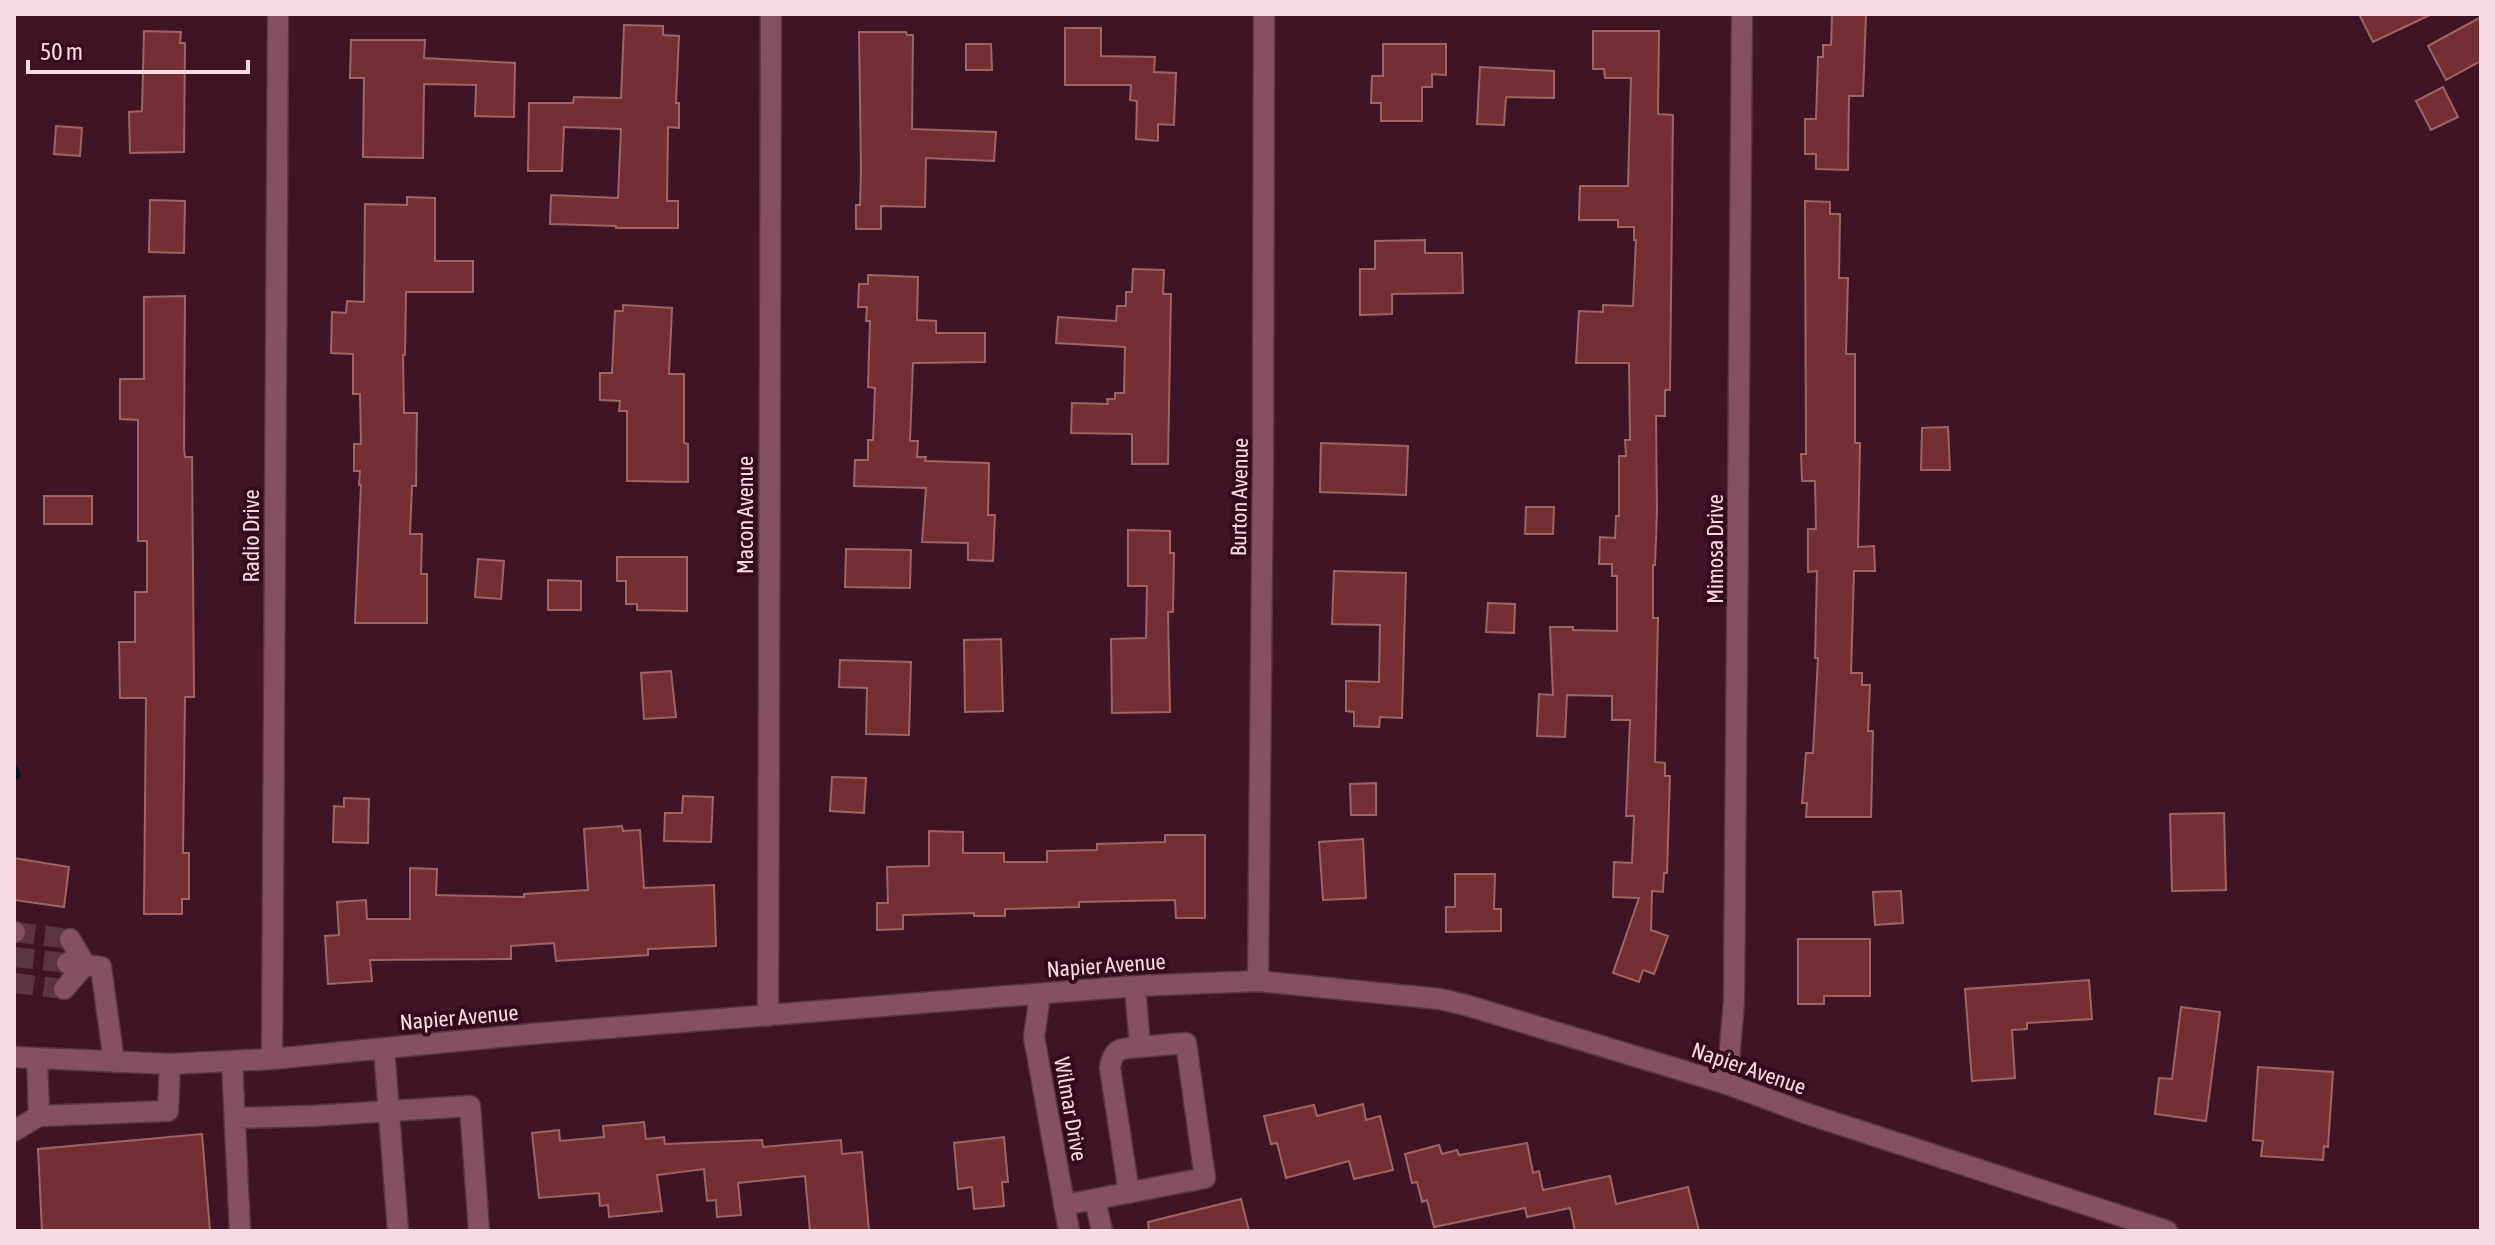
<svg xmlns="http://www.w3.org/2000/svg" width="2495" height="1245" font-family="'Asap Condensed',sans-serif">
	<style>
		.lines { fill: none; stroke-linecap: round; stroke-linejoin: round }
		.stream { stroke: #001320; stroke-width: 9 }
		.building { fill: #742f33; stroke: #9d6565; stroke-width: 2 }
		.minor-tunnel { stroke: #5d3242; stroke-width: 20; stroke-dasharray: 20 10; stroke-linecap: butt }
		.minor-casing { stroke: #583541; stroke-width: 23 }
		.minor { stroke: #855162; stroke-width: 20 }
		.labels { text-anchor: middle; dominant-baseline: central; stroke-width: 8; stroke-linejoin: round; paint-order: stroke }
		.street-label { font-size: 22px; fill: #fadbe3; stroke: #360a1c }
	</style>
	<rect width="100%" height="100%" fill="#411425"/>
	<g class="lines">
		<path class="stream" d="M 14,770 L 16,775"/>
	</g>
	<path class="building" d="M 1832,14 L 1866,14 L 1863,96 L 1849,96 L 1848,170 L 1816,169 L 1816,154 L 1805,154 L 1805,119 L 1816,119 L 1818,57 L 1823,57 L 1823,45 L 1831,45 Z
		M 2359,14 L 2432,14 L 2373,42 Z
		M 2481,17 L 2481,61 L 2446,80 L 2428,46 Z
		M 624,25 L 663,26 L 663,35 L 679,36 L 676,103 L 679,103 L 679,128 L 668,127 L 667,201 L 678,201 L 678,228 L 616,228 L 616,226 L 550,224 L 551,195 L 618,198 L 621,129 L 564,127 L 562,171 L 528,171 L 529,103 L 573,103 L 574,97 L 621,98 Z
		M 1065,28 L 1101,28 L 1101,56 L 1155,57 L 1154,72 L 1176,73 L 1174,125 L 1158,124 L 1158,141 L 1136,139 L 1137,101 L 1130,100 L 1131,85 L 1065,85 Z
		M 144,31 L 181,32 L 180,43 L 185,43 L 184,152 L 130,153 L 129,112 L 142,111 Z
		M 1593,31 L 1659,31 L 1658,114 L 1673,115 L 1670,390 L 1665,390 L 1665,416 L 1656,416 L 1657,511 L 1655,565 L 1653,565 L 1653,618 L 1658,618 L 1655,762 L 1665,763 L 1665,776 L 1670,776 L 1667,873 L 1664,873 L 1663,892 L 1652,891 L 1651,930 L 1668,936 L 1654,974 L 1643,970 L 1639,982 L 1613,973 L 1639,898 L 1613,897 L 1614,862 L 1632,863 L 1634,816 L 1626,816 L 1630,720 L 1612,720 L 1612,696 L 1567,695 L 1565,737 L 1537,736 L 1539,694 L 1553,695 L 1550,627 L 1573,627 L 1573,630 L 1617,631 L 1617,576 L 1612,576 L 1612,564 L 1599,564 L 1600,537 L 1615,538 L 1616,516 L 1619,516 L 1619,456 L 1626,456 L 1625,440 L 1630,440 L 1629,363 L 1576,363 L 1579,311 L 1603,312 L 1603,305 L 1633,306 L 1636,240 L 1634,240 L 1634,227 L 1618,227 L 1618,220 L 1579,220 L 1580,186 L 1628,186 L 1631,78 L 1605,78 L 1604,69 L 1593,69 Z
		M 859,32 L 906,32 L 907,35 L 913,35 L 912,129 L 996,132 L 994,161 L 926,158 L 925,207 L 881,206 L 881,229 L 856,229 L 856,205 L 860,205 L 861,170 Z
		M 351,40 L 425,40 L 424,58 L 515,63 L 514,117 L 475,116 L 476,85 L 424,84 L 423,158 L 363,157 L 364,78 L 350,78 Z
		M 966,44 L 991,44 L 992,70 L 966,70 Z
		M 1383,44 L 1446,44 L 1446,75 L 1432,74 L 1432,87 L 1422,87 L 1422,121 L 1381,121 L 1381,103 L 1371,103 L 1372,76 L 1383,76 Z
		M 1480,67 L 1554,71 L 1554,98 L 1506,97 L 1504,125 L 1477,124 Z
		M 2443,87 L 2458,117 L 2431,130 L 2416,101 Z
		M 56,126 L 82,128 L 80,156 L 54,154 Z
		M 407,197 L 435,198 L 435,261 L 473,261 L 473,292 L 406,292 L 405,355 L 403,355 L 404,413 L 417,413 L 416,486 L 412,486 L 410,534 L 422,534 L 421,574 L 427,574 L 427,623 L 355,623 L 361,485 L 359,485 L 360,471 L 354,471 L 354,444 L 361,444 L 360,394 L 353,394 L 353,354 L 331,353 L 332,312 L 346,313 L 347,301 L 364,302 L 365,204 L 407,205 Z
		M 150,200 L 185,201 L 184,253 L 149,252 Z
		M 1805,201 L 1830,202 L 1830,214 L 1840,214 L 1839,278 L 1848,278 L 1846,354 L 1855,354 L 1855,443 L 1860,443 L 1858,547 L 1874,546 L 1875,571 L 1854,571 L 1851,673 L 1862,673 L 1862,685 L 1870,685 L 1868,731 L 1873,731 L 1871,817 L 1806,817 L 1807,803 L 1802,803 L 1806,753 L 1813,753 L 1818,658 L 1815,658 L 1817,571 L 1808,572 L 1808,529 L 1816,529 L 1815,481 L 1802,481 L 1801,454 L 1806,454 Z
		M 1425,240 L 1425,253 L 1462,253 L 1463,293 L 1392,294 L 1392,314 L 1360,315 L 1360,269 L 1375,269 L 1375,241 Z
		M 1133,269 L 1164,270 L 1163,294 L 1171,294 L 1168,464 L 1132,464 L 1132,434 L 1071,433 L 1072,403 L 1108,404 L 1107,399 L 1115,399 L 1115,393 L 1124,393 L 1125,347 L 1056,343 L 1058,317 L 1116,321 L 1117,306 L 1126,306 L 1126,292 L 1132,292 Z
		M 868,275 L 918,277 L 917,320 L 936,321 L 936,333 L 985,333 L 985,362 L 913,363 L 910,441 L 918,441 L 917,457 L 926,457 L 925,461 L 989,463 L 988,515 L 995,515 L 993,561 L 968,560 L 968,543 L 922,542 L 926,488 L 854,486 L 855,460 L 868,460 L 868,440 L 873,440 L 875,388 L 868,387 L 870,321 L 866,321 L 867,307 L 858,307 L 859,284 L 868,284 Z
		M 185,296 L 184,448 L 185,457 L 192,457 L 193,569 L 194,697 L 185,697 L 183,853 L 189,853 L 189,899 L 182,899 L 182,914 L 144,914 L 146,698 L 120,698 L 119,642 L 135,642 L 135,592 L 147,592 L 147,541 L 138,541 L 138,420 L 120,419 L 120,379 L 144,379 L 144,297 Z
		M 623,305 L 672,308 L 669,374 L 684,374 L 684,443 L 688,444 L 688,482 L 627,481 L 627,411 L 619,411 L 620,401 L 600,400 L 600,373 L 612,373 L 615,311 L 623,311 Z
		M 1948,427 L 1950,470 L 1921,470 L 1922,428 Z
		M 1321,443 L 1408,446 L 1406,495 L 1320,492 Z
		M 44,496 L 92,496 L 92,524 L 44,524 Z
		M 1526,507 L 1554,507 L 1553,534 L 1525,534 Z
		M 1128,530 L 1170,531 L 1170,553 L 1174,553 L 1173,612 L 1168,612 L 1170,712 L 1112,713 L 1111,639 L 1146,638 L 1147,586 L 1128,586 Z
		M 846,549 L 911,550 L 910,588 L 845,587 Z
		M 617,557 L 687,557 L 687,611 L 637,610 L 637,604 L 626,604 L 626,581 L 617,581 Z
		M 478,559 L 504,561 L 501,599 L 475,597 Z
		M 1334,571 L 1406,573 L 1402,718 L 1380,717 L 1379,727 L 1354,726 L 1354,712 L 1346,711 L 1346,681 L 1379,682 L 1380,625 L 1332,624 Z
		M 548,580 L 581,581 L 581,610 L 548,610 Z
		M 1488,603 L 1515,604 L 1514,633 L 1486,632 Z
		M 1001,639 L 1003,711 L 965,712 L 964,640 Z
		M 840,660 L 911,662 L 909,735 L 866,734 L 867,688 L 839,687 Z
		M 671,671 L 676,717 L 644,719 L 641,673 Z
		M 832,777 L 866,778 L 864,813 L 830,811 Z
		M 1376,783 L 1376,815 L 1351,815 L 1350,784 Z
		M 683,796 L 713,797 L 711,842 L 664,841 L 665,813 L 682,813 Z
		M 344,798 L 369,799 L 368,843 L 333,842 L 334,806 L 344,807 Z
		M 2224,813 L 2226,890 L 2172,891 L 2170,814 Z
		M 622,826 L 623,831 L 640,830 L 644,888 L 714,885 L 716,946 L 648,949 L 648,955 L 556,961 L 554,943 L 511,946 L 511,959 L 370,960 L 372,981 L 328,984 L 325,936 L 339,935 L 337,902 L 366,900 L 367,919 L 410,919 L 410,868 L 437,869 L 436,895 L 524,897 L 524,894 L 588,890 L 584,829 Z
		M 929,831 L 963,832 L 963,853 L 1004,853 L 1004,862 L 1047,862 L 1047,851 L 1097,850 L 1097,844 L 1165,842 L 1165,835 L 1205,835 L 1205,918 L 1176,918 L 1175,900 L 1079,902 L 1079,907 L 1005,909 L 1005,916 L 974,916 L 974,913 L 903,915 L 903,929 L 877,930 L 877,903 L 888,903 L 887,867 L 929,866 Z
		M 1363,839 L 1366,898 L 1323,900 L 1319,842 Z
		M 14,858 L 69,867 L 64,907 L 14,900 Z
		M 1455,874 L 1495,874 L 1494,909 L 1501,909 L 1501,931 L 1446,932 L 1446,907 L 1455,907 Z
		M 1901,891 L 1903,923 L 1875,925 L 1873,892 Z
		M 1798,939 L 1870,939 L 1870,996 L 1824,996 L 1824,1004 L 1798,1004 Z
		M 2089,980 L 2092,1019 L 2027,1023 L 2027,1029 L 2012,1030 L 2015,1078 L 1972,1081 L 1965,989 Z
		M 2181,1007 L 2220,1012 L 2206,1121 L 2155,1114 L 2159,1078 L 2172,1079 Z
		M 2258,1067 L 2333,1072 L 2328,1147 L 2324,1146 L 2323,1160 L 2261,1156 L 2263,1141 L 2253,1140 Z
		M 1363,1104 L 1366,1120 L 1380,1116 L 1393,1170 L 1354,1179 L 1349,1161 L 1286,1178 L 1277,1143 L 1271,1144 L 1264,1116 L 1314,1105 L 1317,1116 Z
		M 644,1122 L 646,1139 L 664,1137 L 665,1144 L 762,1140 L 763,1147 L 841,1140 L 842,1154 L 862,1152 L 869,1231 L 810,1231 L 805,1176 L 738,1183 L 741,1215 L 717,1217 L 716,1200 L 707,1201 L 704,1169 L 657,1175 L 662,1211 L 609,1217 L 608,1205 L 600,1206 L 599,1193 L 539,1198 L 532,1133 L 559,1130 L 560,1141 L 604,1137 L 603,1126 Z
		M 202,1134 L 210,1231 L 42,1231 L 38,1149 Z
		M 1004,1137 L 1008,1182 L 1002,1182 L 1004,1206 L 974,1209 L 972,1187 L 958,1189 L 954,1143 Z
		M 1527,1143 L 1533,1173 L 1539,1171 L 1543,1190 L 1610,1176 L 1616,1204 L 1688,1187 L 1699,1231 L 1575,1231 L 1570,1208 L 1527,1217 L 1525,1208 L 1434,1227 L 1427,1200 L 1422,1202 L 1417,1182 L 1412,1183 L 1405,1154 L 1439,1145 L 1442,1154 L 1457,1150 L 1459,1155 Z
		M 1241,1199 L 1249,1231 L 1149,1231 L 1148,1222 Z"/>
	<g class="lines">
		<path class="minor-tunnel" d="M 15,932 L 70,939
			M 14,957 L 67,963
			M 14,983 L 64,989"/>
		<defs>
			<path id="minor" d="M 14,932 L 15,932
				M 67,963 L 101,967 L 114,1062
				M 1258,981 L 1263,461 L 1264,14
				M 64,989 L 85,965 L 70,939
				M 1040,995 L 1034,1037 L 1069,1231
				M 768,1016 L 771,14
				M 384,1048 L 398,1231
				M 14,1057 L 170,1064 L 272,1059 L 531,1034 L 1135,986 L 1258,981 L 1440,999 L 1469,1006 L 1727,1084 L 1805,1113 L 2167,1231
				M 37,1058 L 39,1116 L 168,1111 L 170,1064
				M 272,1059 L 278,14
				M 232,1061 L 240,1231
				M 1727,1084 L 1734,1001 L 1742,14
				M 235,1118 L 311,1116 L 470,1106 L 479,1231
				M 14,1131 L 39,1116
				M 1129,1193 L 1110,1068 C 1113,1047 1121,1049 1140,1047
				M 1095,1199 L 1102,1231
				M 1064,1205 L 1205,1178 L 1186,1043 L 1140,1047 L 1135,986"/>
		</defs>
		<use href="#minor" class="minor-casing"/>
		<use href="#minor" class="minor"/>
	</g>
	<g class="labels">
		<g class="street-label">
			<text transform="translate(1239 497) rotate(-89)">Burton Avenue</text>
			<text transform="translate(745 515) rotate(-90)">Macon Avenue</text>
			<text transform="translate(251 536) rotate(-90)">Radio Drive</text>
			<text transform="translate(1715 549) rotate(-90)">Mimosa Drive</text>
			<text transform="translate(1106 965) rotate(-4)">Napier Avenue</text>
			<text transform="translate(459 1017) rotate(-5)">Napier Avenue</text>
			<text transform="translate(1749 1068) rotate(19)">Napier Avenue</text>
			<text transform="translate(1071 1109) rotate(80)">Wilmar Drive</text>
		</g>
	</g>
	<rect width="2495" height="1245" fill="none" stroke="#fadbe3" stroke-width="32"/>
	<path d="M28 60v12h220v-12" fill="none" stroke="#fadbe3" stroke-width="4"/>
	<text x="40" y="60" font-size="24" fill="#fadbe3" stroke="#360a1c" stroke-width="6" paint-order="stroke">50 m</text>
</svg>
